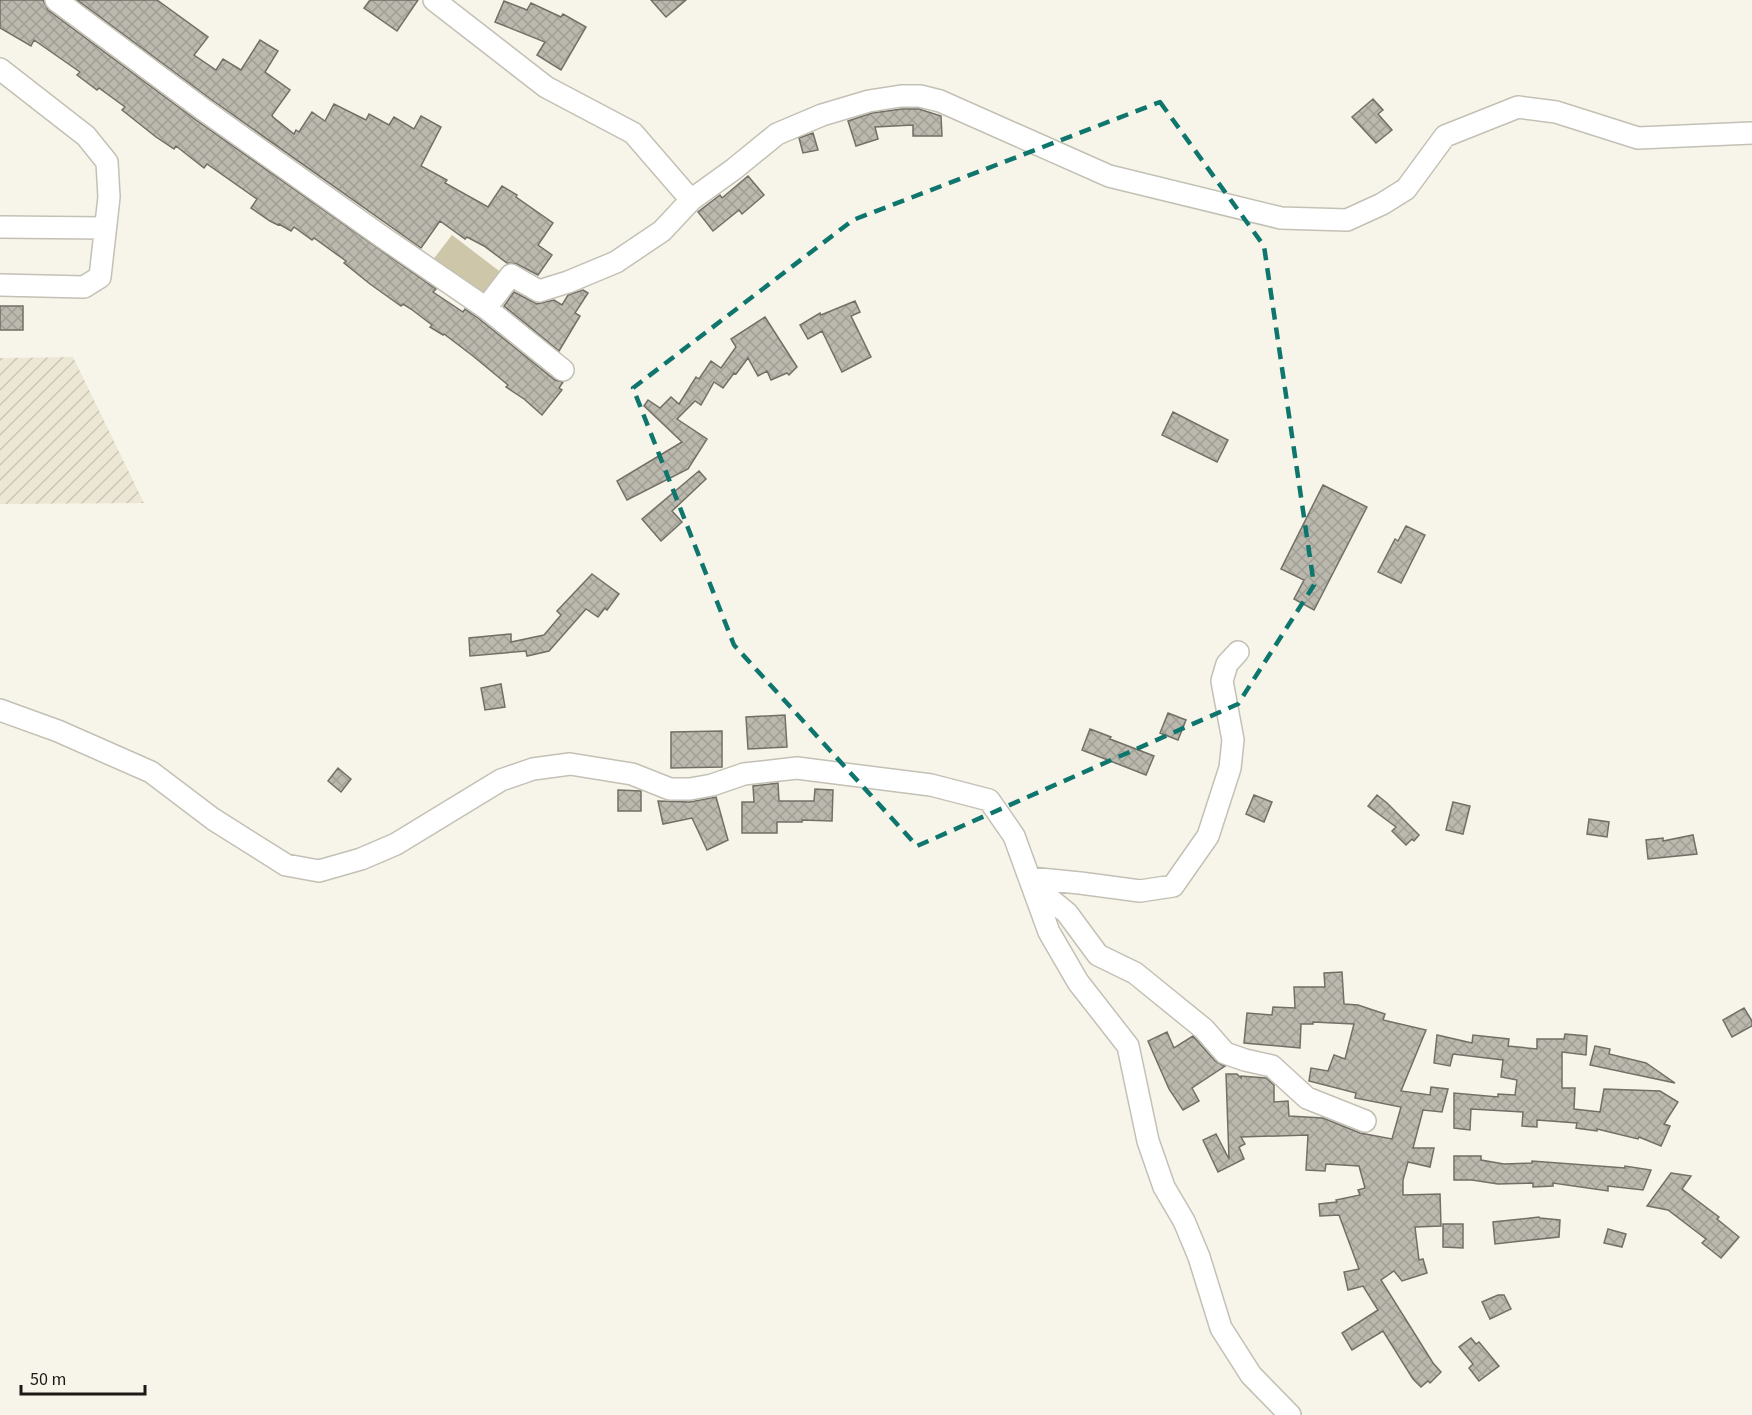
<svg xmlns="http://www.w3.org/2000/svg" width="1752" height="1415" font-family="'Source Sans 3',sans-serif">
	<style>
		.industrial { fill: url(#industrial-furrows) }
		.grass { fill: #cdc6a9 }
		.building { fill: url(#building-cross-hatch); stroke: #726f66; stroke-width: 1.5 }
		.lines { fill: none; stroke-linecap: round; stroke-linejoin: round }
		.minor-casing { stroke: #c3c0b5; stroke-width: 24 }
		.minor { stroke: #fff; stroke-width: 21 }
		.marked { fill: none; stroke: #0f766e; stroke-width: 4.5; stroke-dasharray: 12 8; stroke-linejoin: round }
	</style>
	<defs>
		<pattern id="industrial-furrows" width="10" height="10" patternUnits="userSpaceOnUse" patternTransform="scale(1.5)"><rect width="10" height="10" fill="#ece7d5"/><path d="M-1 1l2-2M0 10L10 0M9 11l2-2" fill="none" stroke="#cac6b6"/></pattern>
		<pattern id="building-cross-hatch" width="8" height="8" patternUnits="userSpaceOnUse" patternTransform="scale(1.5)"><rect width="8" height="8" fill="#bbb9ae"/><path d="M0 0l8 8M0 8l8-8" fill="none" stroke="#a09e95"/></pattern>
	</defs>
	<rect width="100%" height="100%" fill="#f7f4e9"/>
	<path class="industrial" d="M 73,357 L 144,503 L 0,504 L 0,358 Z"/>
	<path class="grass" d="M 452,235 L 507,277 L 487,303 L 432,261 Z"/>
	<path class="building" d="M 0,0 L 43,0 L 48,10 L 196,120 L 436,289 L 433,292 L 463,312 L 465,309 L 478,318 L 555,380 L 563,382 L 559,388 L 562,390 L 542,415 L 524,399 L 506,387 L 508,385 L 473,356 L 444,334 L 443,335 L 430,327 L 432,325 L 411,309 L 403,304 L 401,306 L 370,284 L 344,263 L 346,261 L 314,238 L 312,240 L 294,227 L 291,231 L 279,224 L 278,225 L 270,221 L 251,208 L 257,199 L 207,164 L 204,168 L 176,146 L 174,149 L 156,137 L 122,110 L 125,107 L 99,88 L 97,90 L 77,75 L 80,72 L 34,40 L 31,46 L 0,28 Z
		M 77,0 L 157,0 L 208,37 L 194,55 L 216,70 L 223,59 L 241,70 L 260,40 L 278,51 L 265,72 L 290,90 L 272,115 L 273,117 L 294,134 L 296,130 L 299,132 L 312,112 L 325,121 L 334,104 L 366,120 L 369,114 L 389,125 L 394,117 L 414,129 L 421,116 L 441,127 L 421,166 L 447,180 L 445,183 L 488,207 L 502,186 L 517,195 L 516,197 L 553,223 L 538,245 L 552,255 L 538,275 L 517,264 L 507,263 L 484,246 L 467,237 L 465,239 L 440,221 L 421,248 L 212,100 Z
		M 370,0 L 418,0 L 397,31 L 364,8 Z
		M 651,0 L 686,0 L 666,17 Z
		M 504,1 L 527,10 L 531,3 L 561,17 L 563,14 L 586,27 L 561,70 L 537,55 L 545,42 L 495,22 Z
		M 1373,99 L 1383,110 L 1378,114 L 1392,130 L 1376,143 L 1352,117 Z
		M 902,109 L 919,109 L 941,116 L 942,136 L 913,136 L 913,125 L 875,127 L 878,139 L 856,146 L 848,121 L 872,113 Z
		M 813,133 L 818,150 L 803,153 L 799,138 Z
		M 748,176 L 764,195 L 742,214 L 739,210 L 713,231 L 698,212 L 720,195 L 722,198 Z
		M 583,290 L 588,293 L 575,313 L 580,316 L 559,351 L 504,306 L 514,292 L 537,304 L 554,300 L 562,305 L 568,295 Z
		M 855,301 L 860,312 L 851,316 L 871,357 L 842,372 L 822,331 L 808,339 L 800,325 L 820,313 L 821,315 Z
		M 0,306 L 23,306 L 23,330 L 0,330 Z
		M 765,317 L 797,367 L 789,375 L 787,373 L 771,380 L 767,371 L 758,376 L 748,358 L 736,374 L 734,373 L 723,388 L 714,382 L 701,405 L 695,401 L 677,419 L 707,439 L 688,469 L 627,500 L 617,481 L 682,442 L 644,406 L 648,400 L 660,408 L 671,397 L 679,404 L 696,377 L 699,379 L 711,361 L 721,368 L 736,347 L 731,339 Z
		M 1173,412 L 1228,440 L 1217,462 L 1162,435 Z
		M 699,471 L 706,479 L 672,511 L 682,522 L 661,541 L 642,519 Z
		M 1323,485 L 1367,507 L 1314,610 L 1294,599 L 1304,580 L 1281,569 Z
		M 1406,526 L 1425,535 L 1401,583 L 1378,572 L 1395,539 L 1398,541 Z
		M 592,574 L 619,594 L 607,610 L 605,608 L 598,617 L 586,609 L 549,651 L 527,656 L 526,651 L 470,656 L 469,638 L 511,634 L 511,642 L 544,635 L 561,615 L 557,611 Z
		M 501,684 L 505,707 L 485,710 L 481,688 Z
		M 1168,713 L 1186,720 L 1178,740 L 1160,733 Z
		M 785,715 L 787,747 L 748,749 L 746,717 Z
		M 1090,729 L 1111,737 L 1110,739 L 1154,756 L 1146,775 L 1082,750 Z
		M 722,731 L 722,767 L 671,768 L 671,732 Z
		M 338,768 L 351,779 L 341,792 L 328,781 Z
		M 778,783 L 779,801 L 814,801 L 815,789 L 833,790 L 832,821 L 802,820 L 802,822 L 777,822 L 777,833 L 742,833 L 742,802 L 754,802 L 753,786 Z
		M 618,790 L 641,791 L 641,811 L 618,811 Z
		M 1254,795 L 1272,802 L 1264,822 L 1246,814 Z
		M 1377,795 L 1387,803 L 1419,835 L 1414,841 L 1412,839 L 1406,845 L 1392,831 L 1396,827 L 1368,806 Z
		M 716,797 L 728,840 L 707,850 L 692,818 L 663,824 L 658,801 L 690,802 Z
		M 1453,802 L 1470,806 L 1463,834 L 1446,830 Z
		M 1589,819 L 1609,822 L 1607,837 L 1587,834 Z
		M 1693,835 L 1697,854 L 1648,859 L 1646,840 L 1663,838 L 1663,841 Z
		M 1342,972 L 1344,1004 L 1358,1005 L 1385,1014 L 1383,1020 L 1426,1030 L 1401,1091 L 1430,1095 L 1431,1087 L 1448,1089 L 1442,1112 L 1423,1110 L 1413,1148 L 1434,1148 L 1430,1167 L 1408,1162 L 1403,1180 L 1403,1195 L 1440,1194 L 1441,1226 L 1415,1227 L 1419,1260 L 1423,1259 L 1427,1273 L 1402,1281 L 1394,1271 L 1381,1280 L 1433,1363 L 1441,1372 L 1430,1383 L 1428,1381 L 1421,1387 L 1413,1379 L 1383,1331 L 1352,1350 L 1342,1333 L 1378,1310 L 1363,1286 L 1348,1290 L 1344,1272 L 1359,1269 L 1339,1215 L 1320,1216 L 1319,1204 L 1337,1202 L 1336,1200 L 1360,1195 L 1358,1190 L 1365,1188 L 1359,1166 L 1326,1164 L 1325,1171 L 1306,1170 L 1308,1135 L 1241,1137 L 1245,1144 L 1239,1147 L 1244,1159 L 1218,1172 L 1203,1140 L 1216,1134 L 1229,1159 L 1226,1074 L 1237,1074 L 1241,1078 L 1241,1076 L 1266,1078 L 1274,1085 L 1274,1102 L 1288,1101 L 1289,1116 L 1323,1118 L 1360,1133 L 1392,1139 L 1401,1107 L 1355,1098 L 1356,1093 L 1309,1081 L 1311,1068 L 1328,1071 L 1334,1055 L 1345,1059 L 1354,1024 L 1313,1022 L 1313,1024 L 1301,1024 L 1300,1048 L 1244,1043 L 1247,1013 L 1272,1015 L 1273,1007 L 1295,1008 L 1294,987 L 1325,987 L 1324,973 Z
		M 1744,1008 L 1752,1021 L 1752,1026 L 1732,1037 L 1723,1020 Z
		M 1167,1032 L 1174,1048 L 1193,1036 L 1215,1061 L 1225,1066 L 1192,1088 L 1199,1101 L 1183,1110 L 1169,1089 L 1148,1041 Z
		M 1565,1034 L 1587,1036 L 1586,1055 L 1562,1052 L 1562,1088 L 1575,1088 L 1574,1109 L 1600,1112 L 1604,1089 L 1660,1091 L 1678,1102 L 1664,1124 L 1670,1126 L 1661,1146 L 1639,1137 L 1638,1139 L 1597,1129 L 1597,1131 L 1576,1128 L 1577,1123 L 1537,1120 L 1537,1127 L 1522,1126 L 1523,1112 L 1471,1109 L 1470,1130 L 1454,1128 L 1454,1093 L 1498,1097 L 1498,1094 L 1515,1095 L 1517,1080 L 1501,1077 L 1503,1060 L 1453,1054 L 1450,1066 L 1434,1063 L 1437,1035 L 1472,1043 L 1473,1035 L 1509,1039 L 1508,1046 L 1537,1049 L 1537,1039 L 1564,1039 Z
		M 1595,1046 L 1610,1049 L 1609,1054 L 1646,1063 L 1675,1083 L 1590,1065 Z
		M 1454,1156 L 1481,1156 L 1481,1160 L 1504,1164 L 1532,1163 L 1532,1161 L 1625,1168 L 1625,1166 L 1651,1170 L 1643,1190 L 1608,1186 L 1608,1191 L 1553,1183 L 1553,1186 L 1533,1187 L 1533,1183 L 1498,1184 L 1472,1180 L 1454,1180 Z
		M 1671,1173 L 1691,1176 L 1682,1189 L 1719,1217 L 1717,1219 L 1739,1237 L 1721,1258 L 1702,1243 L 1706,1239 L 1668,1210 L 1647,1206 Z
		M 1539,1217 L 1540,1218 L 1560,1220 L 1559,1237 L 1495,1244 L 1493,1222 Z
		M 1443,1224 L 1463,1224 L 1463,1248 L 1443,1247 Z
		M 1608,1229 L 1626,1234 L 1622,1247 L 1604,1243 Z
		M 1498,1295 L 1504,1295 L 1511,1309 L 1490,1319 L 1482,1302 Z
		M 1471,1338 L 1476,1344 L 1479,1342 L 1499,1366 L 1479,1381 L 1469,1368 L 1473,1364 L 1459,1347 Z"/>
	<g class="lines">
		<defs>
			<path id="minor" d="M 56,0 L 204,110 L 381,236 L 486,308 L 511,275 L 539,291 L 568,282 L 616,262 L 662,231 L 691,200 L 734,169 L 777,134 L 822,115 L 869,101 L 901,96 L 920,96 L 940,101 L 1109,176 L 1281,218 L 1347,220 L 1382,204 L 1406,189 L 1445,136 L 1518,107 L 1556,112 L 1638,138 L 1752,133
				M 434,0 L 546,87 L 633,133 L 691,200
				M 0,69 L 86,136 L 107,162 L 109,197 L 100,277 L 84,287 L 0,285
				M 0,227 L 104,228
				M 486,308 L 563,370
				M 0,710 L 58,731 L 151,772 L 213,819 L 286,865 L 319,871 L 361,859 L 396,844 L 501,780 L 533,769 L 570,764 L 632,774 L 670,789 L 690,789 L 712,785 L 744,774 L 797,768 L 931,785 L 989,800 L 1014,836 L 1049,932 L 1078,982 L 1128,1046 L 1148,1141 L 1164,1187 L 1184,1221 L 1199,1257 L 1221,1328 L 1251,1375 L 1290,1415
				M 1030,878 L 1080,883 L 1140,891 L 1173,886 L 1208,836 L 1230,768 L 1233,740 L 1222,681 L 1227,664 L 1238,652
				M 1033,885 L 1067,913 L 1098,955 L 1135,973 L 1204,1029 L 1225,1053 L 1245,1060 L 1272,1066 L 1307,1098 L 1365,1121"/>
		</defs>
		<use href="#minor" class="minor-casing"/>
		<use href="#minor" class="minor"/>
	</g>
	<path class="marked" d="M 1160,102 L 1264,246 L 1314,585 L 1238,704 L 917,846 L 734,645 L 633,388 L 853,220 Z"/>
	<path d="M21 1385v9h124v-9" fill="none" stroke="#1b1a16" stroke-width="3"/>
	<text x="30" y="1385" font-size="18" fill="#1b1a16" stroke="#f7f4e9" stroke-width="4.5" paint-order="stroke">50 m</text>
</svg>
